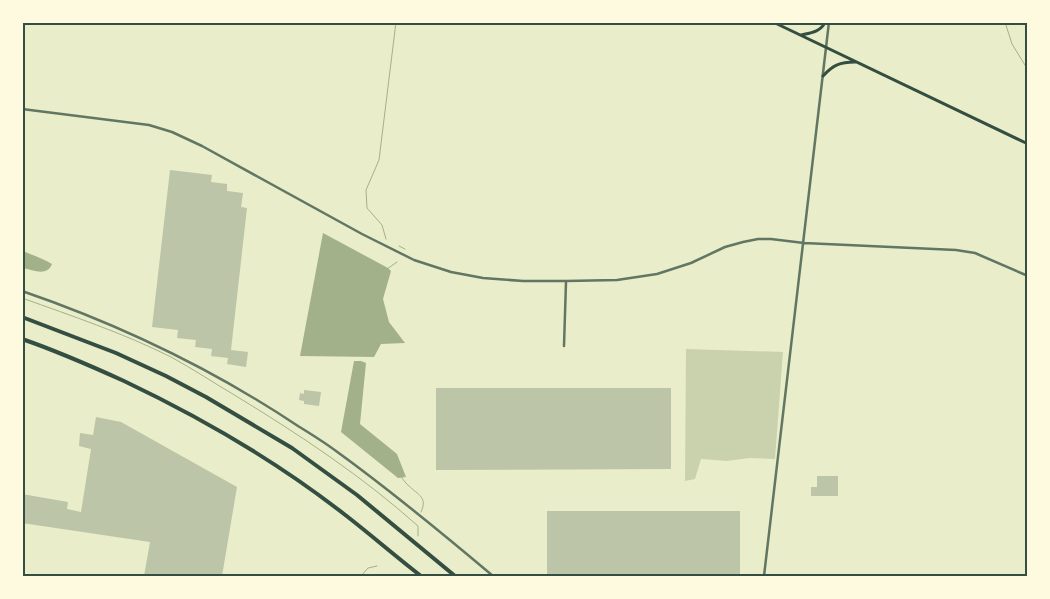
<svg xmlns="http://www.w3.org/2000/svg" width="1050" height="599" font-family="'Fira Sans Condensed',sans-serif">
	<style>
		.green { fill: #cad2ad }
		.water { fill: #a3b18a }
		.lines { fill: none; stroke-linecap: round; stroke-linejoin: round }
		.stream { stroke: #a3b18a; stroke-width: 1 }
		.building { fill: #bcc5a7 }
		.minor { stroke: #617663; stroke-width: 2.5 }
		.tertiary { stroke: #617663; stroke-width: 2.5 }
		.secondary { stroke: #344e41; stroke-width: 3 }
		.motorway { stroke: #344e41; stroke-width: 4 }
		.neatline { fill: none; stroke: #344e41; stroke-width: 2 }
	</style>
	<rect width="100%" height="100%" fill="#e9edc9"/>
	<path class="green" d="M 686,349 L 783,352 L 775,459 L 749,458 L 727,461 L 701,459 L 695,479 L 685,481 Z"/>
	<path class="water" d="M 323,233 L 388,268 L 391,271 L 383,299 L 389,322 L 405,343 L 381,344 L 374,357 L 300,356 Z
		M 23,251 C 32,255 44,259 52,264 C 47,277 33,270 23,268 Z
		M 354,361 L 361,361 L 366,363 L 360,424 L 397,454 L 406,477 L 398,478 L 341,432 Z"/>
	<g class="lines">
		<path class="stream" d="M 1005,22 L 1012,44 L 1028,70
			M 386,239 L 382,225 L 367,208 L 366,190 L 379,160 L 396,22
			M 399,246 L 405,249
			M 387,269 L 397,262
			M 22,298 C 72,316 123,333 171,357 C 193,369 214,383 236,396 C 300,435 362,476 418,526 L 418,536
			M 401,477 C 404,480 406,484 409,486 C 418,495 428,497 421,512
			M 361,576 L 368,568 L 377,566"/>
	</g>
	<path class="building" d="M 170,170 L 212,175 L 211,182 L 227,184 L 227,191 L 243,193 L 241,207 L 247,208 L 231,350 L 248,352 L 246,367 L 227,364 L 228,358 L 211,356 L 212,349 L 195,347 L 196,340 L 177,338 L 178,330 L 152,327 Z
		M 436,388 L 671,388 L 671,469 L 436,470 Z
		M 304,390 L 321,392 L 319,406 L 304,404 L 304,401 L 299,400 L 300,393 L 304,394 Z
		M 96,417 L 121,422 L 237,487 L 222,576 L 159,576 L 152,575 L 152,576 L 144,576 L 150,542 L 22,523 L 22,494 L 68,502 L 67,509 L 81,512 L 91,449 L 79,446 L 80,433 L 93,435 Z
		M 817,476 L 838,476 L 838,496 L 811,496 L 811,487 L 817,487 Z
		M 547,511 L 740,511 L 740,576 L 547,576 Z"/>
	<g class="lines">
		<path class="minor" d="M 22,109 L 149,125 L 172,132 L 202,146 L 362,234 L 414,260 L 451,272 L 483,278 L 523,281 L 566,281 L 617,280 L 657,274 L 691,263 L 725,247 L 743,242 L 758,239 L 771,239 L 804,243
			M 564,346 L 566,282"/>
		<path class="tertiary" d="M 804,243 L 956,250 L 975,253 L 1028,276
			M 22,291 C 121,325 211,368 298,426 C 311,434 324,442 336,451 C 390,490 442,533 493,576
			M 764,576 L 829,22"/>
		<path class="secondary" d="M 773,22 L 1028,144
			M 801,35 C 810,33 821,32 825,22
			M 823,76 C 833,65 840,62 855,62"/>
		<path class="motorway" d="M 22,317 L 116,353 L 166,376 L 206,397 L 292,448 L 357,495 L 455,576
			M 22,339 C 57,351 91,366 124,381 C 202,418 276,461 344,514 C 370,534 395,556 421,576"/>
	</g>
	<rect width="1050" height="599" fill="none" stroke="#fefae0" stroke-width="48"/>
	<rect x="24" y="24" width="1002" height="551" class="neatline"/>
</svg>
